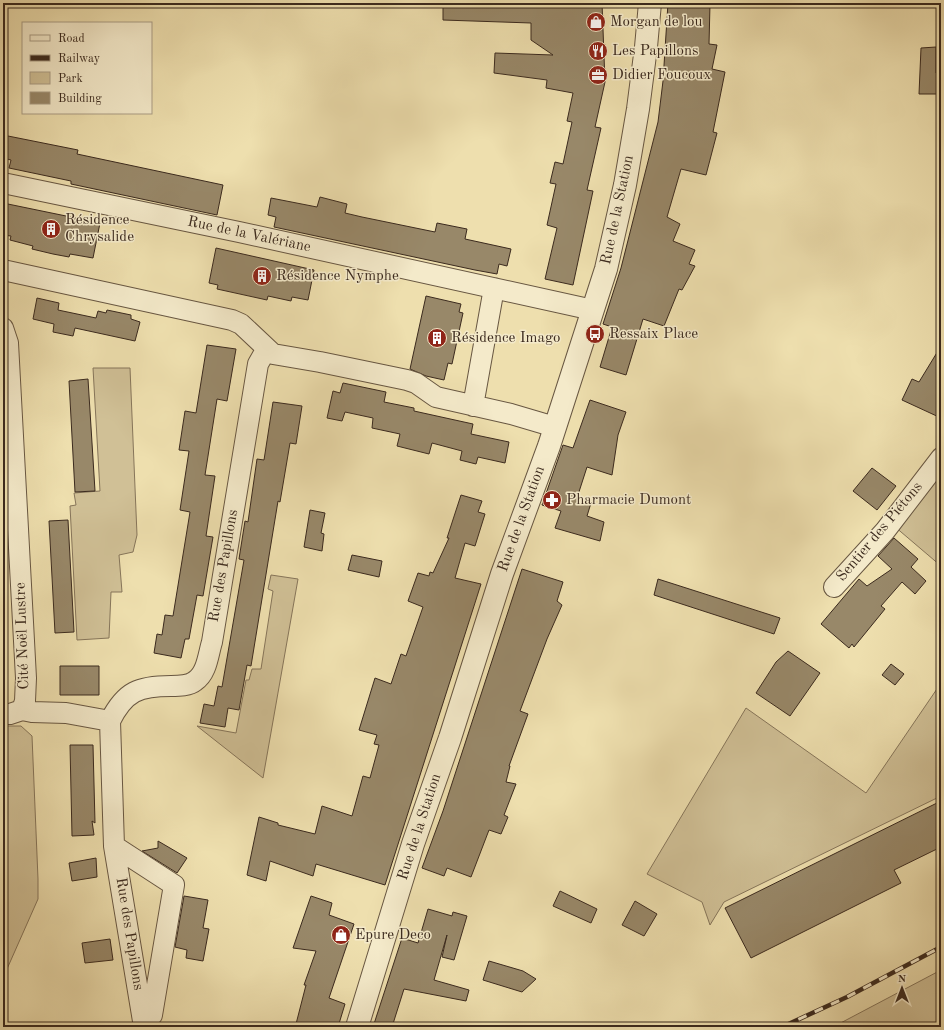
<svg xmlns="http://www.w3.org/2000/svg" width="944" height="1030" font-family="'Old Standard TT',serif">
	<style>
		.green { fill: #d0c096; stroke: #86755a }
		.building { fill: #988869; stroke: #3b2a1e }
		.lines { fill: none; stroke-linecap: round; stroke-linejoin: round }
		.minor-casing { stroke: #685742; stroke-width: 22 }
		.tertiary-casing { stroke: #685742; stroke-width: 24 }
		.minor { stroke: #f4eaca; stroke-width: 20 }
		.tertiary { stroke: #f4eaca; stroke-width: 22 }
		.rail-casing { stroke: #3b2a1e; stroke-width: 4.5 }
		.rail { stroke: #f4eaca; stroke-width: 3; stroke-dasharray: 9; stroke-linecap: butt }
		.labels { text-anchor: middle; dominant-baseline: central; stroke-width: 3; stroke-linejoin: round; paint-order: stroke }
		.poi-label { font-size: 15px; fill: #3b2a1e; stroke: #f4eaca; text-anchor: start }
		.street-label { font-size: 15px; fill: #3b2a1e; stroke: #f4eaca }
	</style>
	<rect width="100%" height="100%" fill="#eedfae"/>
	<filter id="stains"><feTurbulence type="fractalNoise" baseFrequency=".005" numOctaves="4"/><feColorMatrix values="0 0 0 0 .2 0 0 0 0 .09 0 0 0 0 .02 0 0 0 .5 -.17"/></filter>
	<radialGradient id="worn" r=".72"><stop offset=".6" stop-color="#630" stop-opacity="0"/><stop offset="1" stop-color="#630" stop-opacity=".3"/></radialGradient>
	<path class="green" d="M 93,368 L 130,368 L 137,535 L 133,552 L 119,555 L 122,592 L 111,592 L 109,638 L 77,640 L 70,506 L 76,505 L 74,493 L 100,491 Z
		M 941,465 L 941,566 L 894,526 Z
		M 271,575 L 298,579 L 263,778 L 197,726 L 236,733 L 246,680 L 249,680 L 252,669 L 261,669 L 273,591 L 268,589 Z
		M 941,683 L 941,796 L 724,902 L 710,925 L 702,902 L 647,874 L 746,708 L 866,793 Z
		M 3,726 L 21,726 L 32,736 L 38,879 L 38,899 L 3,978 Z
		M 941,970 L 941,1027 L 833,1027 Z"/>
	<path class="building" d="M 443,3 L 602,3 L 605,82 L 595,127 L 601,128 L 587,190 L 593,191 L 573,285 L 545,279 L 557,228 L 547,225 L 556,184 L 550,183 L 555,162 L 563,164 L 572,122 L 567,121 L 573,93 L 546,88 L 547,80 L 494,73 L 495,53 L 553,55 L 531,40 L 531,23 L 443,20 Z
		M 668,3 L 710,4 L 709,44 L 717,45 L 712,69 L 725,72 L 713,132 L 717,133 L 706,175 L 681,169 L 667,217 L 680,224 L 673,241 L 695,250 L 689,264 L 695,266 L 682,290 L 679,289 L 664,326 L 643,319 L 626,375 L 600,367 L 612,327 L 603,324 L 621,268 L 658,122 L 663,81 Z
		M 936,47 L 936,73 L 941,73 L 941,94 L 919,94 L 921,48 Z
		M 3,135 L 78,150 L 77,154 L 223,185 L 217,215 L 71,184 L 71,181 L 9,168 L 11,160 L 3,158 Z
		M 320,197 L 347,204 L 345,213 L 362,217 L 435,232 L 437,223 L 467,229 L 465,239 L 511,249 L 507,266 L 499,264 L 497,274 L 475,270 L 274,227 L 276,217 L 268,215 L 271,198 L 317,207 Z
		M 3,203 L 100,223 L 93,258 L 70,254 L 69,257 L 53,254 L 32,249 L 33,246 L 10,240 L 11,236 L 3,235 Z
		M 216,248 L 314,270 L 308,300 L 292,297 L 291,301 L 268,296 L 267,300 L 217,289 L 218,285 L 209,283 Z
		M 426,296 L 461,304 L 459,312 L 463,313 L 452,364 L 448,363 L 444,380 L 426,376 L 410,369 Z
		M 37,298 L 59,303 L 58,310 L 96,318 L 98,311 L 106,313 L 107,310 L 131,315 L 131,319 L 140,322 L 135,341 L 75,328 L 73,336 L 53,332 L 54,324 L 33,319 Z
		M 207,345 L 236,349 L 227,401 L 217,399 L 205,475 L 215,476 L 206,536 L 213,537 L 203,596 L 197,595 L 189,639 L 185,639 L 181,658 L 154,653 L 157,634 L 162,635 L 165,615 L 173,616 L 190,512 L 180,510 L 189,451 L 179,450 L 185,411 L 196,413 Z
		M 941,346 L 941,418 L 902,400 L 912,379 L 919,382 Z
		M 88,379 L 95,491 L 75,492 L 69,381 Z
		M 343,383 L 386,392 L 384,402 L 414,408 L 414,411 L 473,424 L 471,434 L 509,442 L 505,463 L 478,457 L 476,464 L 460,460 L 462,451 L 432,443 L 429,454 L 397,446 L 400,434 L 372,428 L 373,418 L 345,412 L 342,421 L 327,418 L 333,391 L 340,393 Z
		M 590,400 L 626,412 L 618,435 L 612,475 L 587,467 L 577,498 L 591,503 L 587,516 L 604,522 L 600,541 L 555,528 L 561,511 L 542,505 L 563,445 L 573,448 Z
		M 273,402 L 302,406 L 296,444 L 290,443 L 280,502 L 278,501 L 251,666 L 247,665 L 239,710 L 228,708 L 225,727 L 200,723 L 204,704 L 214,706 L 218,686 L 222,687 L 244,560 L 239,559 L 245,521 L 248,522 L 257,459 L 264,460 Z
		M 872,468 L 896,486 L 877,510 L 853,491 Z
		M 461,495 L 482,501 L 478,512 L 485,514 L 475,546 L 465,543 L 455,578 L 481,584 L 385,885 L 316,864 L 313,876 L 270,861 L 266,881 L 247,875 L 259,817 L 278,823 L 278,825 L 315,834 L 322,806 L 352,816 L 363,776 L 370,778 L 379,745 L 374,744 L 377,735 L 359,730 L 375,678 L 391,684 L 401,654 L 406,656 L 423,607 L 408,601 L 418,573 L 429,576 L 430,572 L 433,573 L 449,538 L 447,538 Z
		M 310,510 L 325,513 L 321,533 L 324,534 L 322,551 L 304,547 Z
		M 68,520 L 74,632 L 55,633 L 49,521 Z
		M 894,538 L 918,559 L 911,567 L 926,581 L 915,594 L 902,582 L 881,606 L 885,609 L 854,647 L 852,644 L 849,648 L 821,624 L 859,579 L 867,586 L 892,569 L 878,556 Z
		M 352,555 L 382,561 L 379,577 L 348,570 Z
		M 522,569 L 563,582 L 557,601 L 562,605 L 547,639 L 520,711 L 528,714 L 509,766 L 510,766 L 506,782 L 516,784 L 504,815 L 508,817 L 501,834 L 489,830 L 471,877 L 447,868 L 444,876 L 422,868 L 443,811 Z
		M 658,579 L 780,618 L 774,634 L 654,595 Z
		M 788,651 L 820,673 L 790,716 L 756,693 L 776,662 Z
		M 891,664 L 904,674 L 895,685 L 882,675 Z
		M 60,666 L 99,666 L 99,695 L 60,695 Z
		M 70,745 L 93,745 L 95,823 L 92,821 L 94,835 L 72,836 Z
		M 941,801 L 941,847 L 894,870 L 901,883 L 751,958 L 725,908 Z
		M 158,841 L 187,858 L 177,873 L 142,851 L 158,848 Z
		M 96,858 L 97,877 L 72,881 L 69,863 Z
		M 560,891 L 597,909 L 591,923 L 553,906 Z
		M 184,896 L 208,900 L 203,928 L 209,929 L 203,961 L 186,958 L 187,950 L 175,947 Z
		M 311,896 L 332,903 L 329,915 L 354,924 L 329,998 L 345,1004 L 338,1027 L 306,1027 L 296,1024 L 306,985 L 304,985 L 316,951 L 293,948 Z
		M 635,901 L 657,914 L 644,936 L 622,925 Z
		M 428,909 L 452,916 L 453,912 L 467,916 L 454,960 L 442,957 L 447,935 L 434,980 L 469,990 L 466,1001 L 404,989 L 392,1027 L 373,1027 L 402,938 L 418,943 Z
		M 110,939 L 113,960 L 85,963 L 82,943 Z
		M 489,961 L 523,971 L 536,979 L 522,992 L 483,980 Z"/>
	<g class="lines">
		<defs>
			<path id="minor" d="M 3,183 L 239,232 L 593,310
				M 3,270 L 232,320 L 241,324 L 273,354 L 320,362 L 407,380 L 416,383 L 436,397 L 511,414 L 555,427
				M 3,328 L 8,343 L 26,678 L 25,701 L 22,710 L 10,714 L 3,714
				M 473,406 L 494,288
				M 834,587 L 885,531 L 941,458
				M 22,710 L 32,712 L 66,713 L 110,721
				M 114,846 L 143,1021
				M 144,1027 L 143,1021 L 152,1015 L 174,885 L 114,846 L 110,721 C 125,691 139,686 171,686 C 179,686 189,686 195,681 C 207,673 208,655 212,642 L 258,364 L 266,350"/>
			<path id="tertiary" d="M 357,1027 L 413,844 L 450,738 L 502,574 L 549,446 L 606,269 L 625,185 L 638,109 L 646,47 L 650,3"/>
		</defs>
		<use href="#minor" class="minor-casing"/>
		<use href="#tertiary" class="tertiary-casing"/>
		<use href="#minor" class="minor"/>
		<use href="#tertiary" class="tertiary"/>
		<defs>
			<path id="rail" d="M 782,1027 L 847,997 L 941,947"/>
		</defs>
		<use href="#rail" class="rail-casing"/>
		<use href="#rail" class="rail"/>
	</g>
	<defs>
		<symbol id="shop-disc" viewBox="-11 -11 22 22"><circle r="9.5" fill="#8f2418" stroke="#f4eaca"/><path d="M-5-2.5h2.3a2.7 3.5 0 0 1 5.4 0H5L5.5 6h-11ZM-1.5-2.5h3a1.5 2.3 0 0 0-3 0Z" fill="#fff"/></symbol>
		<symbol id="restaurant-disc" viewBox="-11 -11 22 22"><circle r="9.5" fill="#8f2418" stroke="#f4eaca"/><path d="M-5-6h1v4h1v-4h1v4h1v-4h1v5L-1.5 .5V6h-2V.5L-5-1ZM5-6V6H3V1.5H1.5Q1.5-4 5-6Z" fill="#fff"/></symbol>
		<symbol id="office-disc" viewBox="-11 -11 22 22"><circle r="9.5" fill="#8f2418" stroke="#f4eaca"/><path d="M-6-3h4V-5.5h4V-3h4V5H-6ZM-1-4.5V-3h2v-1.5ZM-6 0V1H6V0Z" fill="#fff"/></symbol>
		<symbol id="building-disc" viewBox="-11 -11 22 22"><circle r="9.5" fill="#8f2418" stroke="#f4eaca"/><path d="M-4-6H4V6H1V3H-1V6H-4ZM-2.5-4.3h1.7v1.8h-1.7ZM.8-4.3h1.7v1.8H.8ZM-2.5-1h1.7V.8h-1.7ZM.8-1h1.7V.8H.8Z" fill="#fff"/></symbol>
		<symbol id="bus-disc" viewBox="-11 -11 22 22"><circle r="9.5" fill="#8f2418" stroke="#f4eaca"/><path d="M-5-6H5V4H4V6H2V4H-2V6H-4V4H-5ZM-3.5-4V0h7V-4ZM-3.5 1.2v1.5H-2V1.2ZM2 1.2v1.5H3.5V1.2Z" fill="#fff"/></symbol>
		<symbol id="pharmacy-disc" viewBox="-11 -11 22 22"><circle r="9.5" fill="#8f2418" stroke="#f4eaca"/><path d="M-2-6h4v4h4v4h-4v4h-4v-4h-4v-4h4Z" fill="#fff"/></symbol>
	</defs>
	<g fill-rule="evenodd">
		<use href="#shop-disc" x="585" y="11" width="22" height="22"/>
		<use href="#restaurant-disc" x="587" y="40" width="22" height="22"/>
		<use href="#office-disc" x="587" y="64" width="22" height="22"/>
		<use href="#building-disc" x="40" y="218" width="22" height="22"/>
		<use href="#building-disc" x="251" y="265" width="22" height="22"/>
		<use href="#bus-disc" x="584" y="323" width="22" height="22"/>
		<use href="#building-disc" x="426" y="327" width="22" height="22"/>
		<use href="#pharmacy-disc" x="541" y="489" width="22" height="22"/>
		<use href="#shop-disc" x="330" y="924" width="22" height="22"/>
	</g>
	<g class="labels">
		<g class="poi-label">
			<text x="610" y="22">Morgan de lou</text>
			<text x="612" y="51">Les Papillons</text>
			<text x="612" y="75">Didier Foucoux</text>
			<text x="65" y="220">Résidence<tspan x="65" dy="17">Chrysalide</tspan></text>
			<text x="276" y="276">Résidence Nymphe</text>
			<text x="609" y="334">Ressaix Place</text>
			<text x="451" y="338">Résidence Imago</text>
			<text x="566" y="500">Pharmacie Dumont</text>
			<text x="355" y="935">Epure Deco</text>
		</g>
		<g class="street-label">
			<text transform="translate(618 210) rotate(-78)">Rue de la Station</text>
			<text transform="translate(249 235) rotate(12)">Rue de la Valériane</text>
			<text transform="translate(522 519) rotate(-70)">Rue de la Station</text>
			<text transform="translate(880 532) rotate(-50)">Sentier des Piétons</text>
			<text transform="translate(224 566) rotate(-80)">Rue des Papillons</text>
			<text transform="translate(23 636) rotate(-92)">Cité Noël Lustre</text>
			<text transform="translate(420 827) rotate(-72)">Rue de la Station</text>
			<text transform="translate(129 934) rotate(81)">Rue des Papillons</text>
		</g>
	</g>
	<rect width="944" height="1030" fill="none" stroke="#eedfae" stroke-width="16"/>
	<rect x="4" y="4" width="936" height="1022" fill="none" stroke="#3b2a1e" stroke-width="2"/>
	<rect x="8" y="8" width="928" height="1014" fill="none" stroke="#3b2a1e"/>
	<rect x="22" y="22" width="130" height="92" fill="#f4eaca" stroke="#aa9d85"/>
	<rect x="30" y="35" width="20" height="6" fill="#f4eaca" stroke="#aa9d85"/>
	<text x="58" y="42" font-size="12" fill="#3b2a1e">Road</text>
	<rect x="30" y="55" width="20" height="6" fill="#3b2a1e" stroke="#aa9d85"/>
	<text x="58" y="62" font-size="12" fill="#3b2a1e">Railway</text>
	<rect x="30" y="72" width="20" height="12" fill="#d0c096" stroke="#aa9d85"/>
	<text x="58" y="82" font-size="12" fill="#3b2a1e">Park</text>
	<rect x="30" y="92" width="20" height="12" fill="#988869" stroke="#aa9d85"/>
	<text x="58" y="102" font-size="12" fill="#3b2a1e">Building</text>
	<g transform="translate(902 988)" stroke="#f4eaca" stroke-width="3" paint-order="stroke">
	<path d="M0-3L7 15L0 10L-7 15Z" fill="#3b2a1e"/>
	<text y="-6" font-size="11" font-weight="bold" text-anchor="middle" fill="#3b2a1e">N</text>
	</g>
	<rect width="100%" height="100%" filter="url(#stains)"/>
	<rect width="100%" height="100%" fill="url(#worn)"/>
</svg>
